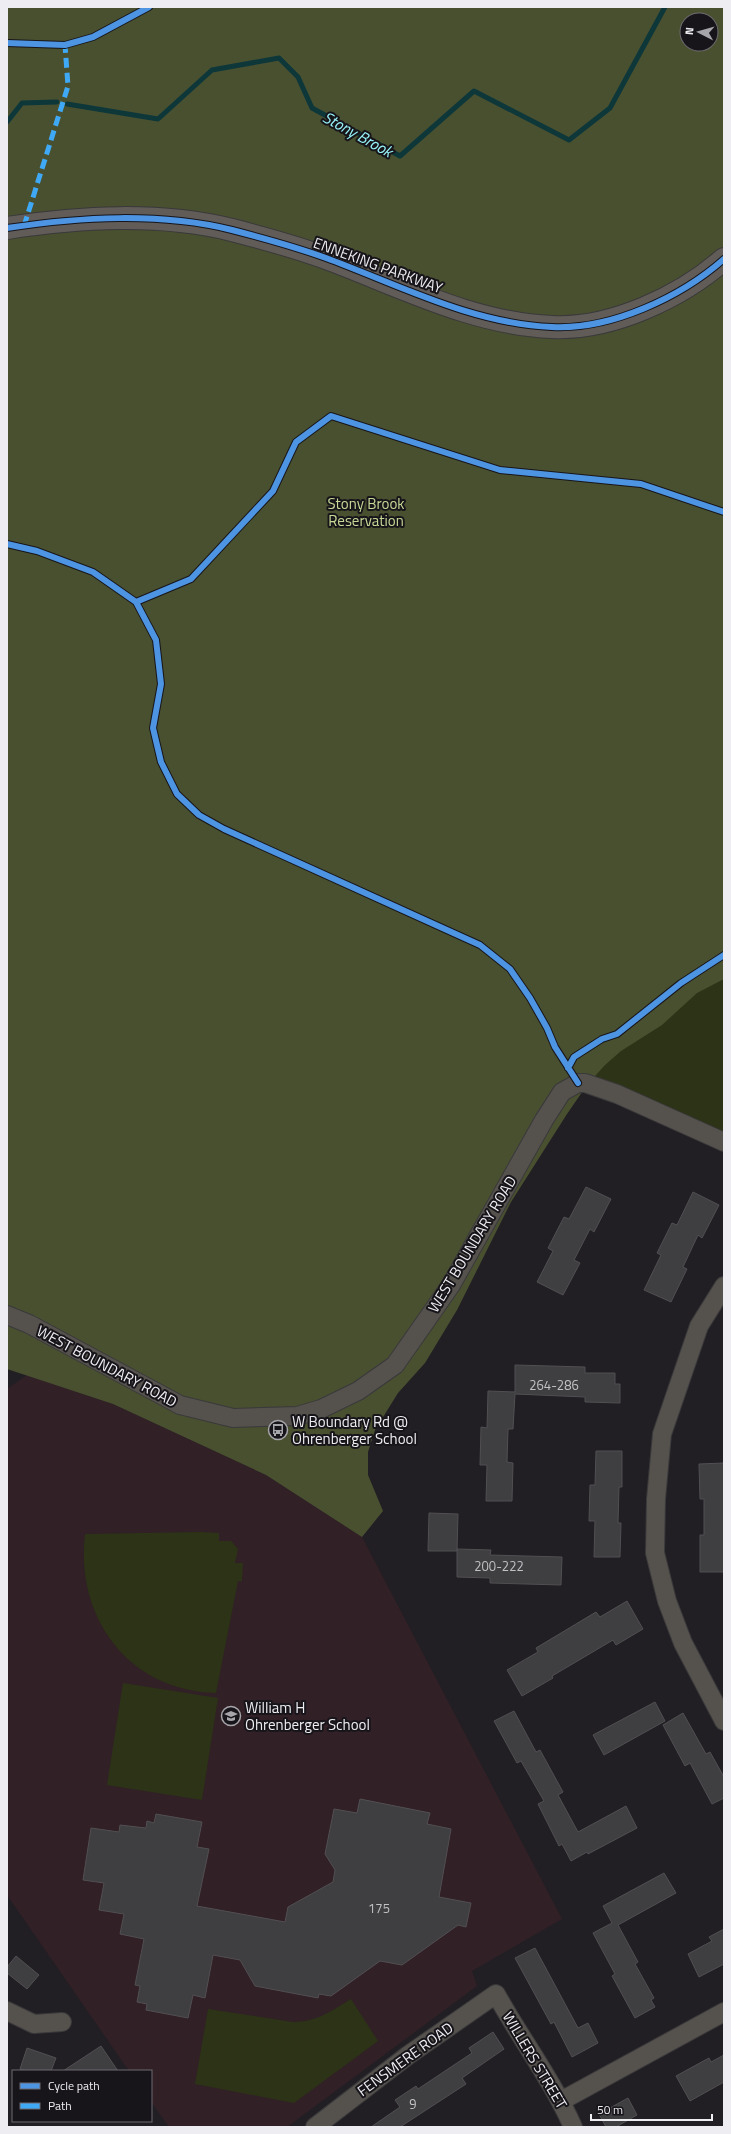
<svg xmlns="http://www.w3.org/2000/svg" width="731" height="2134" font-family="'Titillium Web',sans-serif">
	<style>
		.education { fill: #312026 }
		.green { fill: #2c3316 }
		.forest { fill: #495030; fill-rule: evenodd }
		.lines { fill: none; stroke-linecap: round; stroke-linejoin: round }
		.stream { stroke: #0e373a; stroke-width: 5 }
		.building { fill: #3f3e41; stroke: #514f52 }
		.minor-casing { stroke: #3a393b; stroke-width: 20 }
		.secondary-casing { stroke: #3a393b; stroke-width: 24 }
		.minor { stroke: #55514d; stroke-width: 18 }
		.secondary { stroke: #615c57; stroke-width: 22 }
		.quiet { stroke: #3fa9f5; stroke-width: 5; stroke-dasharray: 10 5; stroke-linecap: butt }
		.cycleway-casing { stroke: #17151a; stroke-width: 8 }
		.cycleway { stroke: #4d94e3; stroke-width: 6 }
		.labels { text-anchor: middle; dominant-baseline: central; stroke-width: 4; stroke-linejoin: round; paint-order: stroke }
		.number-label { font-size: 13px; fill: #c2c1c5 }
		.street-label { font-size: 15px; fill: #eeedf1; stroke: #17151a }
		.park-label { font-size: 15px; fill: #c7d996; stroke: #17151a }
		.poi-label { font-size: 15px; fill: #eeedf1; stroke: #17151a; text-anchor: start }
		.water-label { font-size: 16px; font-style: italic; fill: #97f5fa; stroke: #17151a }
	</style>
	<rect width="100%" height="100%" fill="#211f23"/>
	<path class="education" d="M 27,1375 L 113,1404 L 266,1475 L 362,1537 L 562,1919 L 472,1971 L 477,1986 L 287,2127 L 169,2127 L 151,2102 L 151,2071 L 129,2071 L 7,1895 L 7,1389 Z"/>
	<path class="green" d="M 724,945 L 724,1138 L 592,1084 L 534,998 Z
		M 201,1532 L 219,1533 L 219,1541 L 231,1541 L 238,1549 L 235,1563 L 243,1563 L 242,1581 L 238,1581 L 216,1693 C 129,1691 75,1618 85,1534 Z
		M 123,1683 L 218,1698 L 202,1800 L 107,1785 Z
		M 351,1999 L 378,2041 L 294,2103 L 195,2084 L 208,2009 L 293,2022 C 317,2022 331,2011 351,1999 Z"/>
	<path class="forest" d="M 7,7 L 724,7 L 724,979 L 697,993 L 662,1025 L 621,1051 L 605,1065 L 587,1085 L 567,1114 L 511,1202 L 457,1310 L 425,1363 L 398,1393 L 375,1430 L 368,1452 L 368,1475 L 383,1511 L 362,1537 L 266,1475 L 113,1404 L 7,1369 ZM 687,20 L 711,20 L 711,44 L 687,44 Z"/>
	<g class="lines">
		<path class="stream" d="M 67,104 L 158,119 L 212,70 L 279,58 L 298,77 L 312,108 L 400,156 L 474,91 L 569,140 L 610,108 L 665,7
			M 7,122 L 22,103 L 57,102"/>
	</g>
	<path class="building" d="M 586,1187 L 611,1199 L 594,1232 L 590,1229 L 574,1260 L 580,1263 L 563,1295 L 537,1282 L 553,1251 L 548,1248 L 564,1217 L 569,1219 Z
		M 693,1192 L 719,1205 L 702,1238 L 698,1235 L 683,1267 L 687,1269 L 671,1302 L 644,1290 L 661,1255 L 657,1253 L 672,1223 L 677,1225 Z
		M 515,1365 L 585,1367 L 585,1373 L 615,1373 L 615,1384 L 620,1384 L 620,1403 L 585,1402 L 585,1397 L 515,1394 L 513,1429 L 508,1429 L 507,1462 L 513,1463 L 512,1501 L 486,1501 L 487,1465 L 480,1465 L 481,1427 L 487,1428 L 488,1391 L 515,1392 Z
		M 596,1451 L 622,1451 L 622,1487 L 619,1487 L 618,1523 L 621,1523 L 620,1557 L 594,1557 L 595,1521 L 589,1521 L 590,1485 L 595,1485 Z
		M 724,1463 L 724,1572 L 700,1572 L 700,1535 L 704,1535 L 704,1499 L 700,1499 L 699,1464 Z
		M 429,1513 L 458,1514 L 457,1551 L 428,1551 Z
		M 457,1549 L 491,1550 L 490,1555 L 562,1557 L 561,1585 L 490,1583 L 490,1578 L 457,1577 Z
		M 627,1601 L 643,1629 L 616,1645 L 613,1640 L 552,1676 L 553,1678 L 522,1696 L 507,1670 L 538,1652 L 536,1648 L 596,1612 L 600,1617 Z
		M 655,1702 L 665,1721 L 604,1755 L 593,1735 Z
		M 514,1711 L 536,1752 L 540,1750 L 563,1792 L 558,1795 L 578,1832 L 626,1806 L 637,1828 L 588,1854 L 587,1852 L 571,1861 L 562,1844 L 559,1846 L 538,1804 L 544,1801 L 521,1761 L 517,1763 L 494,1721 Z
		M 683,1713 L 706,1754 L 710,1752 L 724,1777 L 724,1798 L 712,1804 L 690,1763 L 685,1766 L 663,1725 Z
		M 360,1799 L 430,1813 L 427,1824 L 451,1829 L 439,1897 L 471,1903 L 466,1927 L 458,1925 L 402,1965 L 380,1961 L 331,1996 L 319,1994 L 318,1998 L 255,1986 L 240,1960 L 213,1955 L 205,1998 L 193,1995 L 188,2018 L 146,2010 L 147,2004 L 137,2002 L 140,1986 L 135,1985 L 144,1939 L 120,1934 L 124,1914 L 99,1910 L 104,1883 L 83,1880 L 91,1828 L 119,1832 L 120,1825 L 146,1828 L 147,1821 L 154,1823 L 156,1814 L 202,1822 L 197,1847 L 209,1849 L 197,1906 L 285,1922 L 288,1907 L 333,1882 L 335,1870 L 325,1854 L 334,1809 L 357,1813 Z
		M 664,1873 L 676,1893 L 618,1925 L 638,1962 L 635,1964 L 654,1998 L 651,2000 L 655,2007 L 635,2018 L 612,1976 L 615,1974 L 593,1933 L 612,1923 L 603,1906 Z
		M 724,1929 L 724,1964 L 699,1977 L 688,1954 L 712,1941 L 709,1937 Z
		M 535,1948 L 578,2028 L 588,2023 L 598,2043 L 572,2057 L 554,2022 L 551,2024 L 515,1958 Z
		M 16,1956 L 39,1975 L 27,1989 L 7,1973 L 7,1967 Z
		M 493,2032 L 504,2049 L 462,2078 L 466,2084 L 400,2127 L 371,2127 L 400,2107 L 395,2100 L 416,2086 L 418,2089 L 472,2053 L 469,2048 Z
		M 101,2046 L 118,2071 L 63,2071 Z
		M 27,2048 L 56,2058 L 51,2071 L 26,2071 L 20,2069 Z
		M 724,2055 L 724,2082 L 690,2101 L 676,2076 L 709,2058 L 711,2062 Z
		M 628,2098 L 637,2115 L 616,2127 L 606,2127 L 599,2114 Z"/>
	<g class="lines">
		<defs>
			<path id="minor" d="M 724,1286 L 699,1326 L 662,1434 L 656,1499 L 655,1553 L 667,1601 L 683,1643 L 724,1721
				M 7,1315 L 29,1324 L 180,1405 L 233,1418 L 297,1416 L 321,1409 L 358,1391 L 395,1365 L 451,1285 L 544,1120 L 562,1092 L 578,1083 L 585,1083 L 617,1094 L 724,1142
				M 7,2011 L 34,2024 L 62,2022
				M 561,2101 L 724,2012
				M 315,2127 L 407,2056 L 496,1994 C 521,2039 552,2080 573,2127"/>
			<path id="secondary" d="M 7,228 C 80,217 159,212 232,230 C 263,238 296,247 326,258 C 399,285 473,324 552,327 C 611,330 681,297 724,259"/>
		</defs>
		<use href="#minor" class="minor-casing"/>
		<use href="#secondary" class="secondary-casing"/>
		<use href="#minor" class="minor"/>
		<use href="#secondary" class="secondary"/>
		<path class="quiet" d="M 24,226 L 68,86 L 65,45"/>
		<defs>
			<path id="cycleway" d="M 7,43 L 65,45 L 93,37 L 149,7
				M 7,228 C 80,217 159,212 232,230 C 263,238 296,247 326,258 C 399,285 473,324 552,327 C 611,330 681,297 724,259
				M 7,544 L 37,551 L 93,572 L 136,602 L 156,640 L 161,684 L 153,728 L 161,762 L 177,794 L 199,815 L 224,829 L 480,945 L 510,969 L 530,998 L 547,1028 L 555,1047 L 578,1083
				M 136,602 L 191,579 L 273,491 L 296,442 L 331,416 L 500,470 L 641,484 L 724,512
				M 568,1068 L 574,1057 L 602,1039 L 617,1034 L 681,983 L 724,955"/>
		</defs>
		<use href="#cycleway" class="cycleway-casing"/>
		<use href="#cycleway" class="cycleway"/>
	</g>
	<defs>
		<symbol id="bus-ring" viewBox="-11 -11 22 22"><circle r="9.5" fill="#17151a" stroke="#a6a5a9" stroke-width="1.5"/><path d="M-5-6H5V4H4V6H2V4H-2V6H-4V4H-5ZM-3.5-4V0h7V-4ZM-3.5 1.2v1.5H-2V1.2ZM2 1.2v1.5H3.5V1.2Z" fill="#a6a5a9"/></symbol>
		<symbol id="school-ring" viewBox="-11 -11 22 22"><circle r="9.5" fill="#17151a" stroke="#a6a5a9" stroke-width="1.5"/><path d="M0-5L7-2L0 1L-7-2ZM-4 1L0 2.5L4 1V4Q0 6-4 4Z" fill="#a6a5a9"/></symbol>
	</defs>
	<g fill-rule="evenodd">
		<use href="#bus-ring" x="267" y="1419" width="22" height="22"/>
		<use href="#school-ring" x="220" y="1705" width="22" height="22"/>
	</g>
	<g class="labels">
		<g class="number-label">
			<text x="554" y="1385">264-286</text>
			<text x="499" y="1566">200-222</text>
			<text x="379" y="1908">175</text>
			<text x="413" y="2104">9</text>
		</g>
		<g class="street-label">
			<text transform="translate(378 265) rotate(20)">ENNEKING PARKWAY</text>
			<text transform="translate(472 1244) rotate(-59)">WEST BOUNDARY ROAD</text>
			<text transform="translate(107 1366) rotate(28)">WEST BOUNDARY ROAD</text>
			<text transform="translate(405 2059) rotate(-36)">FENSMERE ROAD</text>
			<text transform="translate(535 2060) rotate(59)">WILLERS STREET</text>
		</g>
		<g class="park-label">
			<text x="366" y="503">Stony Brook<tspan x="366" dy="17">Reservation</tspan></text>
		</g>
		<g class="poi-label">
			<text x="292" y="1421">W Boundary Rd @<tspan x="292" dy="17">Ohrenberger School</tspan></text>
			<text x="245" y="1707">William H<tspan x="245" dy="17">Ohrenberger School</tspan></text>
		</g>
		<g class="water-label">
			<text transform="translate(358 134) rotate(29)">Stony Brook</text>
		</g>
	</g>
	<rect width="731" height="2134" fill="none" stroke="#eeedf1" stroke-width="16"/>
	<rect x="12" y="2070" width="140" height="52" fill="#17151a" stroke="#6d6b70"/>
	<rect x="20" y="2083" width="20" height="6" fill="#4d94e3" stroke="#6d6b70"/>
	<text x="48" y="2090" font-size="12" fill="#eeedf1">Cycle path</text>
	<rect x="20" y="2103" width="20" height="6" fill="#3fa9f5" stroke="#6d6b70"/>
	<text x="48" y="2110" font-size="12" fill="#eeedf1">Path</text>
	<g transform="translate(699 32) rotate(276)"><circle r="19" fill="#17151a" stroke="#6d6b70"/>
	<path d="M0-3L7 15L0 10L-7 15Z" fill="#a6a5a9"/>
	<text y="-6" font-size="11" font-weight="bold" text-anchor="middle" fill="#eeedf1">N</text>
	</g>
	<path d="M591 2114v6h121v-6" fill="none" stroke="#eeedf1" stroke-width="2"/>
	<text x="597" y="2114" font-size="12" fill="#eeedf1" stroke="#17151a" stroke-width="3" paint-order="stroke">50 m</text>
</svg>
